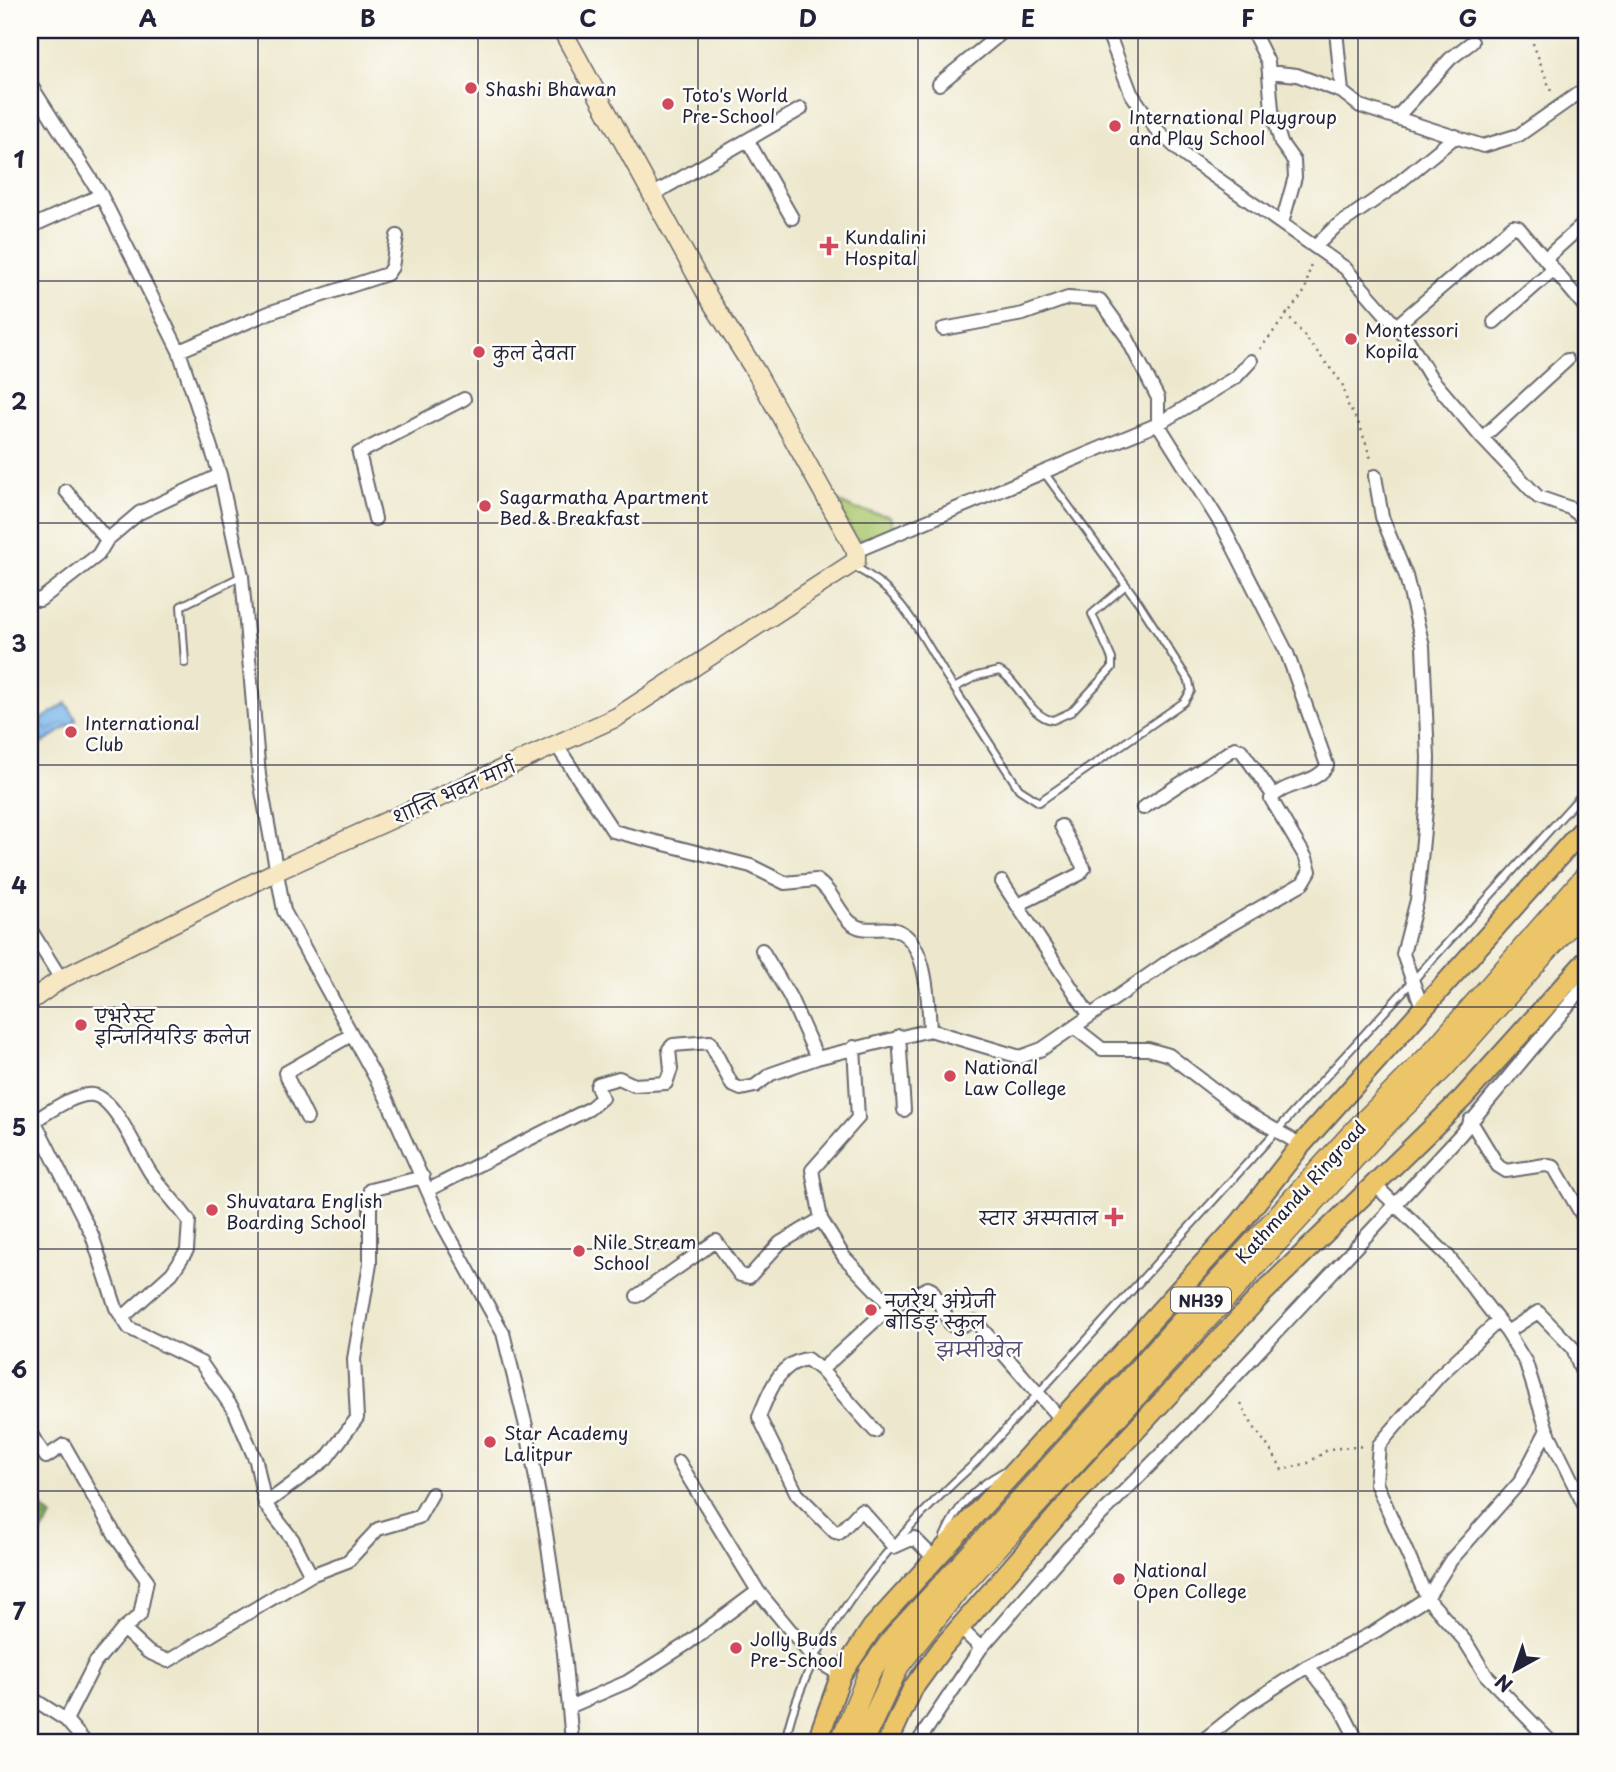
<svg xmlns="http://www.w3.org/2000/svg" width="1616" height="1772" font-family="'Playpen Sans','Playpen Sans Deva',sans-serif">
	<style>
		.green { fill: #aac76e; stroke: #667454; stroke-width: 2 }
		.forest { fill: url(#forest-crowns); stroke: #54674e; stroke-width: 2 }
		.water { fill: url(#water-waves); stroke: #4e6c93; stroke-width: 2 }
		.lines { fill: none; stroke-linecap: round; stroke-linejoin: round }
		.service-casing { stroke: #69676e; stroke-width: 10 }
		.minor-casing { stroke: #69676e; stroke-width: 16 }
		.secondary-casing { stroke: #69676e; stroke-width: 21 }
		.primary-casing { stroke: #69676e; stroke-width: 23 }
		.trunk-casing { stroke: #69676e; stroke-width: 24 }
		.path { stroke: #69676e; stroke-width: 2.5; stroke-dasharray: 2 5; stroke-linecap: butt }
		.service { stroke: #fff; stroke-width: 6 }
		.minor { stroke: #fff; stroke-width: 12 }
		.secondary { stroke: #f7e8c3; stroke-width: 18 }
		.primary { stroke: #ecc569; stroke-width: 19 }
		.trunk { stroke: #ecc569; stroke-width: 21 }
		.grid { fill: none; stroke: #22223b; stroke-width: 2; stroke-opacity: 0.55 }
		.poi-dot { fill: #d1495b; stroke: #fdfcf7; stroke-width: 2.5 }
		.labels { text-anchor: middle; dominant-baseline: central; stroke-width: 5; stroke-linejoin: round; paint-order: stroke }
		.shield { fill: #fdfcf7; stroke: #646373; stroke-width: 2 }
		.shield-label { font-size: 16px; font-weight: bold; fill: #22223b }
		.poi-label { font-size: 18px; fill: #22223b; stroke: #fdfcf7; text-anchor: start }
		.street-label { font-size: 18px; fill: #22223b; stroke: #fdfcf7 }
		.neighbourhood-label { font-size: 19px; fill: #544d77; stroke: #fdfcf7 }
		.neatline { fill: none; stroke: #22223b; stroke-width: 2.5 }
		.grid-label { font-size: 23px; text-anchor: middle; font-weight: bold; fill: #22223b }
	</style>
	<defs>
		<pattern id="forest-crowns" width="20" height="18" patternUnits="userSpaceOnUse" patternTransform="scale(1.75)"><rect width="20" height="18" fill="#87ac61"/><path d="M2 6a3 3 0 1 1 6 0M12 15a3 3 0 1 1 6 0" fill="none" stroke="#6e8c51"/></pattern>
		<pattern id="water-waves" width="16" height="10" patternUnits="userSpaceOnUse" patternTransform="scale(1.75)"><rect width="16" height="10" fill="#79b5eb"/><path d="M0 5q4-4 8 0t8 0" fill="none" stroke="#6393c0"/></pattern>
	</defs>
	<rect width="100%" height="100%" fill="#fdfcf7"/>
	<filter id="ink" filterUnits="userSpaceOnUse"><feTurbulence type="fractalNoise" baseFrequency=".0143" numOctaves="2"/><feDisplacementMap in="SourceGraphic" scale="14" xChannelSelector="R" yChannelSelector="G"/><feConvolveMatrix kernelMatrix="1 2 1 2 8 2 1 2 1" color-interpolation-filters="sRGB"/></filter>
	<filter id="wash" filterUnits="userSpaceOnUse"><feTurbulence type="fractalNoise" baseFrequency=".00686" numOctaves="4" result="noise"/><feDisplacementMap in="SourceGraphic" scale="28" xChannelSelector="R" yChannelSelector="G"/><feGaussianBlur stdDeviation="1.57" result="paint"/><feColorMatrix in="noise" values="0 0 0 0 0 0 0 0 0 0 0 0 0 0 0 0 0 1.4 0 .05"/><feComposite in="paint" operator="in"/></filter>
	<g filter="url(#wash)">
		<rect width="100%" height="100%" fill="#ede8cd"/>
		<path class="green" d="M 832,499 L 855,509 L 890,516 L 894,529 L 858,541 Z"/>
		<path class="forest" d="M 30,1497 L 52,1517 L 30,1550 Z"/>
		<path class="water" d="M 66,703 L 77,720 L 43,743 L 32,726 Z"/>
	</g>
	<g filter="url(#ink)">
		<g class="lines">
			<defs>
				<path id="service" d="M 855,567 C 908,595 922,641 954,688 L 977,676 L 999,671 C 1019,681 1030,718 1053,720 L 1071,712 L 1112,668 L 1112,659 L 1092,614 L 1126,585
					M 185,663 L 181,606 L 242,576
					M 954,688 L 1019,789 L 1039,802 L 1184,702 L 1191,691 L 1189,681 L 1139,603 L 1043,471
					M 944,1537 C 957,1506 974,1488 1003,1472
					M 785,1742 C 807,1634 896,1534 976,1462 L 1586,790"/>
				<path id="minor" d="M 1107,30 L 1131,93 L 1155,128 L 1185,156 L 1345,268 L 1408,340 L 1431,378 L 1482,438 L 1538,497 L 1570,508 L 1586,520
					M 1336,30 L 1342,92
					M 1254,34 L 1268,62 L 1272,110 L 1281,143 L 1294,161 L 1295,177 L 1282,223
					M 1269,72 L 1297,75 L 1342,92 L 1360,106 L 1483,146 L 1519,135 L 1586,88
					M 30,84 L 101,195 L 179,351 L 220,475 L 242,576 L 259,775 L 284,911 L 385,1095 L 442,1223 L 503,1333 L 526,1426 L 545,1527 L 564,1653 L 572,1742
					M 939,84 L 1005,30
					M 1397,117 L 1450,59 L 1472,42
					M 748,141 L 792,218
					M 652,195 L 801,109
					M 30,227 L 101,195
					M 1316,246 L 1334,228 L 1391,189 L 1456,136
					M 1546,258 L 1586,222
					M 1494,322 L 1554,269
					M 1396,326 L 1513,226 L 1518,227 L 1586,308
					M 943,329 L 1023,314 L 1068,298 L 1100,300 L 1126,336 L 1158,398 L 1158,424 L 1224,529 L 1287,653 L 1327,765 C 1319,784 1284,782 1271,799 L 1306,858 L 1310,871 L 1303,883 L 1176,956 L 1074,1027 L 1102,1049 L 1148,1049 L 1169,1055 L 1238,1108 L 1301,1145
					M 179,351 L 271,312 L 387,274 L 392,267 L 397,236
					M 1482,438 L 1567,360
					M 1375,476 L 1382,517 L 1406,576 L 1423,646 L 1428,758 L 1427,800 L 1417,900 L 1403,954 L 1423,1010
					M 66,491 L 107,540 L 139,513 L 220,475
					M 375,519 L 359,453 L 464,399
					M 856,551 L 1158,424 L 1236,377 L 1251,361
					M 30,599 L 40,600 L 98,555 L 107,540
					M 557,746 L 613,831 L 751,866 L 785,883 L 816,880 C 832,890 837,910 850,922 C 862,933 877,927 892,929 C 928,936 928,1001 930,1030
					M 1143,808 L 1235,748 L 1241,750 L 1273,795
					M 1002,882 L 1090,1016
					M 1018,905 L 1080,874 L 1084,868 L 1061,826
					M 30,929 L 61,979
					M 762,950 L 790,997 L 817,1058
					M 899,1036 L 904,1110
					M 854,1047 L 858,1118 L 812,1170 L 821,1219 L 844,1257 L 891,1306 L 928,1288 L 932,1290 L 951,1325 L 956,1327 L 975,1321 L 1061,1420
					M 30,1112 L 92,1235 L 116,1308 L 129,1328 L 201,1363 L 235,1412 L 256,1461 L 265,1504 L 293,1540 L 311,1575 L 168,1661 L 148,1652 L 123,1629
					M 307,1118 L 285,1073 L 351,1035
					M 1470,1120 L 1498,1166 L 1506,1171 L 1545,1165 L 1554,1167 L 1586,1222
					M 34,1121 C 49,1112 75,1093 93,1095 C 116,1098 139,1157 152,1175 C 164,1191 178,1205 189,1221 L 187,1250 L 172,1273 L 122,1318
					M 1375,1185 L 1447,1255 L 1507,1332 L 1526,1363 L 1547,1430 L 1586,1509
					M 428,1190 L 589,1109 L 602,1098 L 597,1087 L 598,1084 L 619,1078 L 634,1085 L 666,1083 L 671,1069 L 669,1049 L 673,1045 L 710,1042 L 732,1085 L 741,1089 L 755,1086 L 771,1074 L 817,1058 L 930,1030 L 1020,1057 L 1042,1049 L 1074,1027
					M 637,1296 L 716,1241 L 740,1275 L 749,1277 L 780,1243 L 821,1219
					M 891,1306 L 821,1370 L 807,1359 C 778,1363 769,1393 759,1417 L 797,1494 L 835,1532 L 839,1533 L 861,1510 L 894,1547 L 914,1538 L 934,1558
					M 1498,1321 L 1440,1375 L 1379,1445 L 1376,1483 L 1427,1598 L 1465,1641 L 1486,1675 L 1551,1742
					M 1507,1332 L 1538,1312 L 1573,1348 L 1581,1370 L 1586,1368
					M 821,1370 L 875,1431
					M 30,1433 L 46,1457 L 64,1445 L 118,1540 L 147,1580 L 140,1615 L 123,1629 L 95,1663 L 66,1720 L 30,1697
					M 679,1462 L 758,1591 L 814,1659 L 841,1675
					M 265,1504 L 326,1459 L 357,1418 L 354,1359 L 370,1264 L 370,1190 L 423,1177
					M 311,1575 L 348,1561 L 378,1529 L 419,1517 L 432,1494
					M 959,1627 L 981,1648
					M 1308,1666 L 1341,1709 L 1358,1742
					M 569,1707 L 627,1682 L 688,1643 L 758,1591
					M 66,1720 L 85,1742
					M 918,1742 L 981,1648 L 1067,1549 L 1187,1428 L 1354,1249 L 1460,1135 L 1586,984
					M 1201,1742 L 1246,1706 L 1308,1666 L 1376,1631 L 1427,1598 L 1451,1560 L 1520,1482 L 1547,1430"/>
				<path id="secondary" d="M 30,1001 L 61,979 L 277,871 L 617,717 L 856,561 L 856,551 L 756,372 L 709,298 L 562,30"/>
				<path id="primary" d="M 817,1742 L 841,1675 L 872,1628 L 1240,1223 L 1301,1145 L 1586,826
					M 888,1742 L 913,1688 L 942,1648 L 1068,1503 L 1262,1294 L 1463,1098 L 1586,961"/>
				<path id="trunk" d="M 841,1742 L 870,1671 L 896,1635 L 982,1542 L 1351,1135 L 1430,1055 L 1586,876
					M 862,1742 L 898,1666 L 955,1593 L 1377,1133 L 1443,1068 L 1586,906"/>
			</defs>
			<use href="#service" class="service-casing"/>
			<use href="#minor" class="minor-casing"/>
			<use href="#secondary" class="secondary-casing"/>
			<use href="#primary" class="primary-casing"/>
			<use href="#trunk" class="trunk-casing"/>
			<path class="path" d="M 1528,30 L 1552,94
				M 1286,313 L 1342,383 L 1348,405 L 1360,426 L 1372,462
				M 1260,349 L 1305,291 L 1311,263
				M 1241,1403 C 1253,1432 1270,1444 1282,1470 L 1308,1463 L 1329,1449 L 1366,1446"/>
			<use href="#service" class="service"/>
			<use href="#minor" class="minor"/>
			<use href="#secondary" class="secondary"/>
			<use href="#primary" class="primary"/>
			<use href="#trunk" class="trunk"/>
		</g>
	</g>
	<path class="grid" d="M 258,30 L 258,1742M 478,30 L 478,1742M 698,30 L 698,1742M 918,30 L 918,1742M 1138,30 L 1138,1742M 1358,30 L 1358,1742M 30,281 L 1586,281M 30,523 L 1586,523M 30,765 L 1586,765M 30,1007 L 1586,1007M 30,1249 L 1586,1249M 30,1491 L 1586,1491"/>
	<g class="poi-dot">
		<circle cx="471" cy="88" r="7"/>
		<circle cx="668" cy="104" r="7"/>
		<circle cx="1115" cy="126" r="7"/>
		<path d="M825.5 235.5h7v7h7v7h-7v7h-7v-7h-7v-7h7z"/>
		<circle cx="1351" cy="339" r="7"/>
		<circle cx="479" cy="352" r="7"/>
		<circle cx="485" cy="506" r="7"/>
		<circle cx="71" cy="732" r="7"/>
		<circle cx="81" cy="1025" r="7"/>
		<circle cx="950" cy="1076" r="7"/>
		<circle cx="212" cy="1210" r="7"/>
		<path d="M1110.5 1206.5h7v7h7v7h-7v7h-7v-7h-7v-7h7z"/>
		<circle cx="579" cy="1251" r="7"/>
		<circle cx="871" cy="1310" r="7"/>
		<circle cx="490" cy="1442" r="7"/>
		<circle cx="1119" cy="1579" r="7"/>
		<circle cx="736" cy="1648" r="7"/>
	</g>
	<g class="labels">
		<rect class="shield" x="1171" y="1287.5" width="60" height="25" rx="5"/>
		<g class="shield-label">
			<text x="1201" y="1300">NH39</text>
		</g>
		<g class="poi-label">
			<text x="485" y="88">Shashi Bhawan</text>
			<text x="682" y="94">Toto's World<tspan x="682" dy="21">Pre-School</tspan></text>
			<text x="1129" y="116">International Playgroup<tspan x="1129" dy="21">and Play School</tspan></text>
			<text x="845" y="236">Kundalini<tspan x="845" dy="21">Hospital</tspan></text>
			<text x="1365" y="329">Montessori<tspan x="1365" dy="21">Kopila</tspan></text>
			<text x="493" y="352">कुल देवता</text>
			<text x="499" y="496">Sagarmatha Apartment<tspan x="499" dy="21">Bed &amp; Breakfast</tspan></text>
			<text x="85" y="722">International<tspan x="85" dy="21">Club</tspan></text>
			<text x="95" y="1015">एभरेस्ट<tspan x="95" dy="21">इन्जिनियरिङ कलेज</tspan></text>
			<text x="964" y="1066">National<tspan x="964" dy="21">Law College</tspan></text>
			<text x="226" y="1200">Shuvatara English<tspan x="226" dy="21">Boarding School</tspan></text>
			<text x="1098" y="1217" text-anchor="end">स्टार अस्पताल</text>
			<text x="593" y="1241">Nile Stream<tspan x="593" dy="21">School</tspan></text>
			<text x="885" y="1300">नज़रेथ अंग्रेजी<tspan x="885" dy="21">बोर्डिङ् स्कुल</tspan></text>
			<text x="504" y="1432">Star Academy<tspan x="504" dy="21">Lalitpur</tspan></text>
			<text x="1133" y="1569">National<tspan x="1133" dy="21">Open College</tspan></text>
			<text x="750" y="1638">Jolly Buds<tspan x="750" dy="21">Pre-School</tspan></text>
		</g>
		<g class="street-label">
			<text transform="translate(454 791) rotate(-24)">शान्ति भवन मार्ग</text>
			<text transform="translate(1300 1192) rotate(-48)">Kathmandu Ringroad</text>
		</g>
		<g class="neighbourhood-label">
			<text x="979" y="1349">झम्सीखेल</text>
		</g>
	</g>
	<rect width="1616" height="1772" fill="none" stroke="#fdfcf7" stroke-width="77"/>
	<g transform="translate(1515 1670) rotate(220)" stroke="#fdfcf7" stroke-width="5" paint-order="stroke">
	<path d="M0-5L12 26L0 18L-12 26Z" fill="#22223b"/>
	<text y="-10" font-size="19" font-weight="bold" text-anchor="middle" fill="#22223b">N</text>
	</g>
	<rect x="38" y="38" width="1540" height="1696" class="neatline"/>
	<g class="grid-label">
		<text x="148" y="27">A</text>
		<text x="368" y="27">B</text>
		<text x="588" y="27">C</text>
		<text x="808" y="27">D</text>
		<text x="1028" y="27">E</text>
		<text x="1248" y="27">F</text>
		<text x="1468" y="27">G</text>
		<text x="19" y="168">1</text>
		<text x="19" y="410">2</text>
		<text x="19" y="652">3</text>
		<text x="19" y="894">4</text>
		<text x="19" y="1136">5</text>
		<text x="19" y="1378">6</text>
		<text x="19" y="1620">7</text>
	</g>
</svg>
